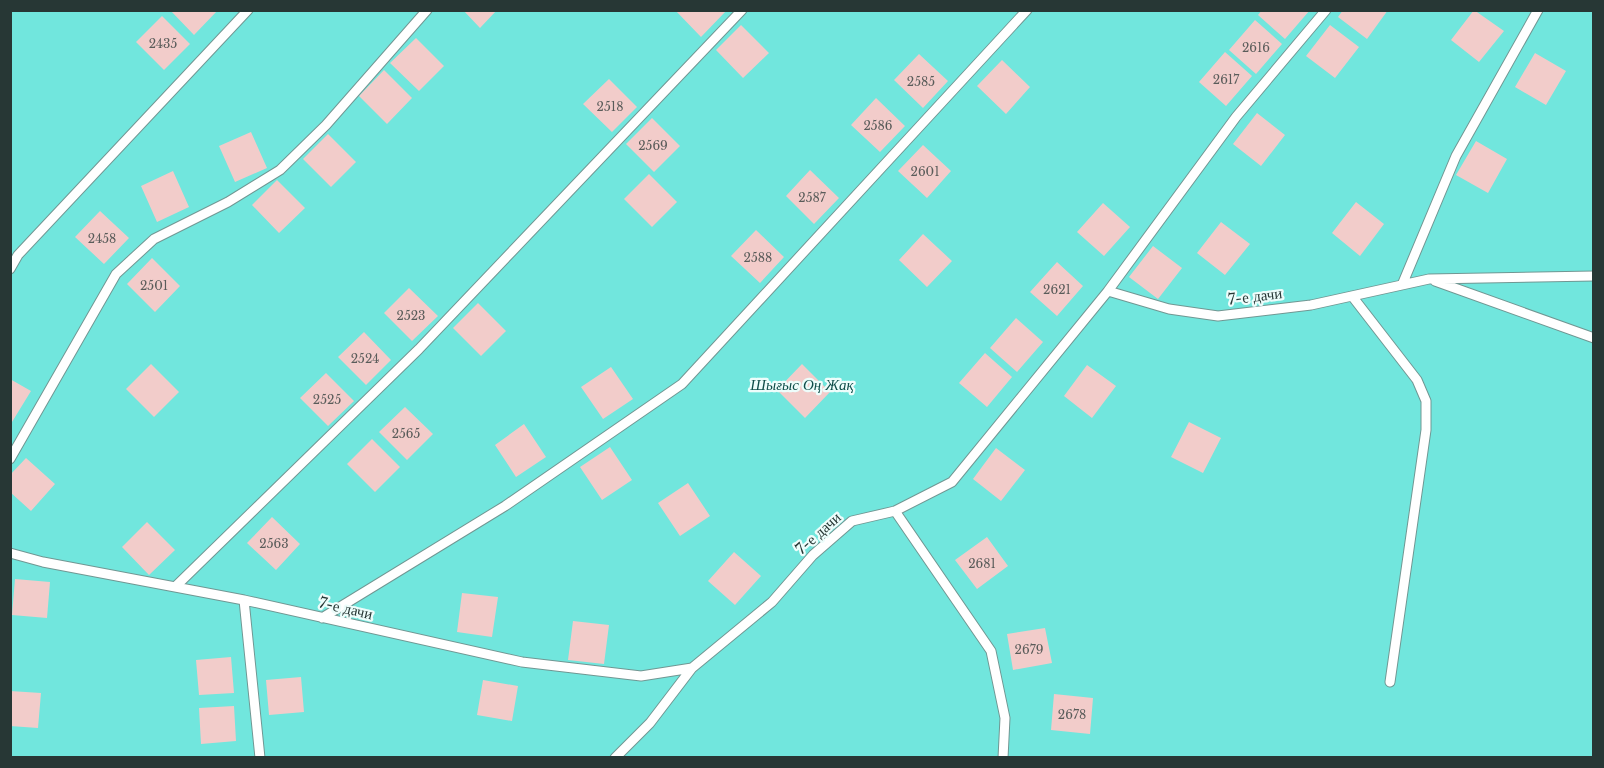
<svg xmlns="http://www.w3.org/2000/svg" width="1604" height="768" font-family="'Libre Baskerville',serif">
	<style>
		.green { fill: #71e6dd }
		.building { fill: #f2ccca }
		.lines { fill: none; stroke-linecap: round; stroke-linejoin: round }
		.lane-casing { stroke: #719793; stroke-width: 11 }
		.lane { stroke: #fff; stroke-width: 9 }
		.labels { text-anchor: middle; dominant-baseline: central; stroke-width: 4.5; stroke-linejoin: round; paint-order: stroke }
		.number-label { font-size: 12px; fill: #5a5c5a }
		.street-label { font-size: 15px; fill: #273735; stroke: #edfdfb }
		.park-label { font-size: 15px; font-style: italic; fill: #0f4d49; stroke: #edfdfb }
	</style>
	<rect width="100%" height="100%" fill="#cdf6f1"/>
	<path class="green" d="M 11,11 L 1593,11 L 1593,757 L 11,757 Z"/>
	<path class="building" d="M 170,10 L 218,10 L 194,35 Z
		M 463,10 L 497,10 L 480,28 Z
		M 675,10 L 727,10 L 701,37 Z
		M 1262,10 L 1310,10 L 1285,39 L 1258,15 Z
		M 1343,10 L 1388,10 L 1367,39 L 1338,17 Z
		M 1474,10 L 1504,31 L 1479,62 L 1451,40 Z
		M 162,16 L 190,44 L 164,70 L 136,42 Z
		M 1255,20 L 1282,44 L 1256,74 L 1229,50 Z
		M 741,25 L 769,53 L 743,78 L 716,50 Z
		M 1330,25 L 1359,47 L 1335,78 L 1306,56 Z
		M 416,38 L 444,66 L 419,91 L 390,63 Z
		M 1225,52 L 1252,76 L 1226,106 L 1199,82 Z
		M 1535,53 L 1566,71 L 1546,105 L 1515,87 Z
		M 919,54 L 948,81 L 923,108 L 894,80 Z
		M 1002,60 L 1030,87 L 1006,114 L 977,86 Z
		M 384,70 L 412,98 L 387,124 L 359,96 Z
		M 609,79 L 637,107 L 612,132 L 583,104 Z
		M 876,98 L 905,126 L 880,152 L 851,125 Z
		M 1257,113 L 1285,135 L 1261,166 L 1233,144 Z
		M 652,118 L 680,146 L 654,172 L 626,144 Z
		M 251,132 L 267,168 L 235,182 L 219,146 Z
		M 328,134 L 356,162 L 331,187 L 303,159 Z
		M 1476,141 L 1507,159 L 1488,193 L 1456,175 Z
		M 923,145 L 951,171 L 927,198 L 898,171 Z
		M 810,170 L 839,198 L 814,224 L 786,196 Z
		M 173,171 L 189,207 L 157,222 L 141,186 Z
		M 649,174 L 677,202 L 652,227 L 624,199 Z
		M 277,180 L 305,208 L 279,233 L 252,205 Z
		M 1356,202 L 1384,224 L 1360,256 L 1332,233 Z
		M 1103,203 L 1130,227 L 1104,256 L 1077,232 Z
		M 100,211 L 129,238 L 104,264 L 75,237 Z
		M 1221,222 L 1250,244 L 1225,275 L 1197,253 Z
		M 756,230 L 784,257 L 760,283 L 731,256 Z
		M 923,234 L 952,261 L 927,287 L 899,260 Z
		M 1153,246 L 1182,268 L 1158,299 L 1129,277 Z
		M 152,258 L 180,286 L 155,312 L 127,284 Z
		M 1057,262 L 1083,286 L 1057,316 L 1030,292 Z
		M 409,288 L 438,316 L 412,341 L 384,313 Z
		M 478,303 L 506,331 L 481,356 L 453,328 Z
		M 1016,318 L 1043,342 L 1017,372 L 990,348 Z
		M 364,332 L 391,360 L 366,385 L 338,357 Z
		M 985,353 L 1012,377 L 987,407 L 959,383 Z
		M 151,364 L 179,392 L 154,417 L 126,389 Z
		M 802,364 L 830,392 L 805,418 L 777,390 Z
		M 1087,365 L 1116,386 L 1092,418 L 1064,396 Z
		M 611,367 L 633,399 L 603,419 L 581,387 Z
		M 326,373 L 354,401 L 328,426 L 300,398 Z
		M 10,379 L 31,391 L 12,422 L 10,421 Z
		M 405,407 L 433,434 L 407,460 L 379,432 Z
		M 1189,422 L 1221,438 L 1203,473 L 1171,457 Z
		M 524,424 L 546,457 L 516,477 L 495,445 Z
		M 372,439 L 400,467 L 375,492 L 347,464 Z
		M 610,447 L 632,480 L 602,500 L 580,467 Z
		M 996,448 L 1025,470 L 1001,501 L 973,479 Z
		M 26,458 L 55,484 L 31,511 L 10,492 L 10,475 Z
		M 688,483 L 710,516 L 680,536 L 658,503 Z
		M 272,517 L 300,544 L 276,570 L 247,543 Z
		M 147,522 L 175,550 L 149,575 L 122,547 Z
		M 987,537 L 1008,566 L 977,589 L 955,560 Z
		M 734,552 L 761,576 L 735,605 L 708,581 Z
		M 15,579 L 50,582 L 47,618 L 12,615 Z
		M 462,593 L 498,597 L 492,637 L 457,632 Z
		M 573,621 L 609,625 L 604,664 L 568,660 Z
		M 1045,628 L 1052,663 L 1013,670 L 1007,634 Z
		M 231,657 L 234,693 L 199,695 L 196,660 Z
		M 301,677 L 304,712 L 269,715 L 266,680 Z
		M 483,680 L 518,686 L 512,721 L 477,715 Z
		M 10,691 L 41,693 L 38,728 L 10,726 Z
		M 1054,694 L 1093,698 L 1090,734 L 1051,730 Z
		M 234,706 L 236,741 L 201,744 L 199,708 Z"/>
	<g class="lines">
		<defs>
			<path id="lane" d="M 10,269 L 18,255 L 248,10
				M 1435,281 L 1594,338
				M 1402,285 L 1456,156 L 1538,10
				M 1108,291 L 1236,117 L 1326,10
				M 1352,296 L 1417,380 L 1426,401 L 1426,430 L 1390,682
				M 10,459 L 116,274 L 154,239 L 228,202 L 280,170 L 326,125 L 427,10
				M 895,511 L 991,651 L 1005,718 L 1003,758
				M 10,553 L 43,562 L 244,600 L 522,662 L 641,676 L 692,668 L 772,602 L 813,555 L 852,521 L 895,511 L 952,482 L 1108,291 L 1169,309 L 1218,316 L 1311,305 L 1429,279 L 1594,276
				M 175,587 L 419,349 L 742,10
				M 244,600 L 260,758
				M 322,618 L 505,506 L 682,384 L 1027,10
				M 615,758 L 650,723 L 692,668"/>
		</defs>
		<use href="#lane" class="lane-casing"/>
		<use href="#lane" class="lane"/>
	</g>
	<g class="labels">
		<g class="number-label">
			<text x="163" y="43">2435</text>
			<text x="1256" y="47">2616</text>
			<text x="1226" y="79">2617</text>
			<text x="921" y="81">2585</text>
			<text x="610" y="106">2518</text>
			<text x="878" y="125">2586</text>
			<text x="653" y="145">2569</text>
			<text x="925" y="171">2601</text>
			<text x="812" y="197">2587</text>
			<text x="102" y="238">2458</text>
			<text x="758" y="257">2588</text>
			<text x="154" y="285">2501</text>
			<text x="1057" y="289">2621</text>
			<text x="411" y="315">2523</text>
			<text x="365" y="358">2524</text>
			<text x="327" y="399">2525</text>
			<text x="406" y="433">2565</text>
			<text x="274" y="543">2563</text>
			<text x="982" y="563">2681</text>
			<text x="1029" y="649">2679</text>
			<text x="1072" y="714">2678</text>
		</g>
		<g class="street-label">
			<text transform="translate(1255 296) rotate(-7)">7-е дачи</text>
			<text transform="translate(818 533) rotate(-42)">7-е дачи</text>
			<text transform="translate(346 608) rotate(13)">7-е дачи</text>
		</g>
		<g class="park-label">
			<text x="802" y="384">Шығыс Оң Жақ</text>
		</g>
	</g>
	<rect width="1604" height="768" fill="none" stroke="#273735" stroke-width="24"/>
</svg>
